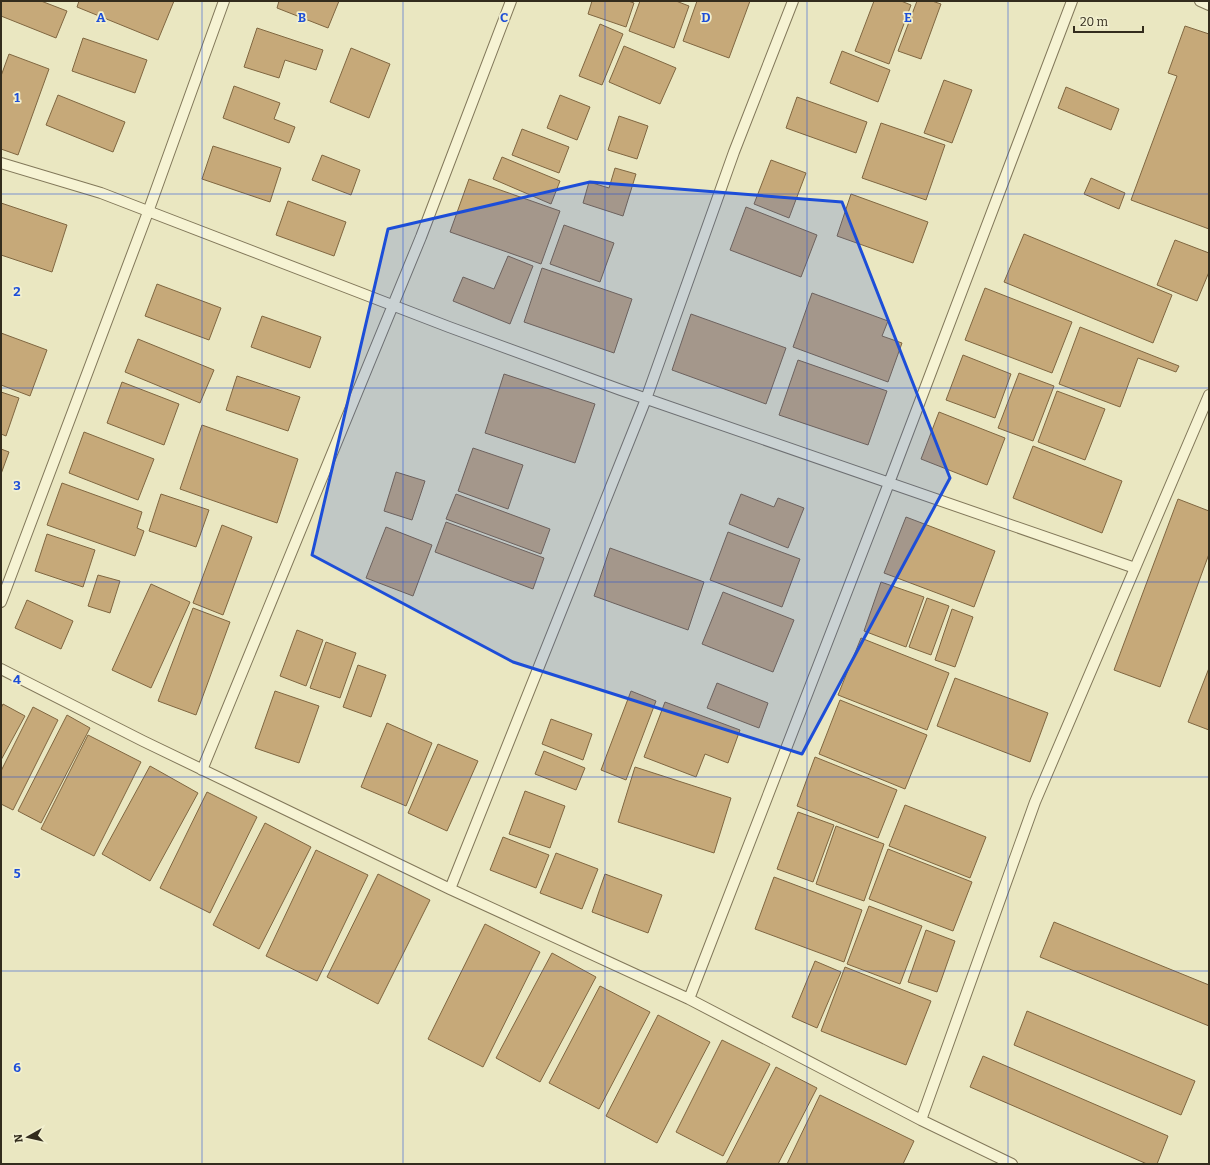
<svg xmlns="http://www.w3.org/2000/svg" width="1210" height="1165" font-family="Bitter,serif">
	<style>
		.building { fill: #c6a979; stroke: #806741 }
		.lines { fill: none; stroke-linecap: round; stroke-linejoin: round }
		.lane-casing { stroke: #82785a; stroke-width: 12 }
		.lane { stroke: #f6f3d3; stroke-width: 10 }
		.marked { fill: #1d4ed8; fill-opacity: 0.2; stroke: #1d4ed8; stroke-width: 3; stroke-linejoin: round }
		.grid { fill: none; stroke: #1d4ed8; stroke-width: 1; stroke-opacity: 0.55 }
		.grid-label { font-size: 13px; text-anchor: middle; font-weight: bold; fill: #1d4ed8; stroke: #f2f0d0; stroke-width: 3.5; stroke-linejoin: round; paint-order: stroke }
	</style>
	<rect width="100%" height="100%" fill="#eae7c1"/>
	<path class="building" d="M 1,1 L 41,1 L 67,11 L 56,38 L 1,16 Z
		M 79,1 L 174,1 L 158,40 L 77,7 Z
		M 279,1 L 339,1 L 328,28 L 277,8 Z
		M 592,1 L 628,1 L 634,3 L 626,27 L 588,14 Z
		M 640,1 L 676,1 L 689,6 L 674,48 L 629,31 Z
		M 697,1 L 750,1 L 729,58 L 683,41 Z
		M 874,1 L 901,1 L 911,5 L 889,64 L 855,51 Z
		M 917,1 L 932,1 L 941,4 L 921,59 L 898,51 Z
		M 600,24 L 623,34 L 602,85 L 579,76 Z
		M 1185,26 L 1209,34 L 1209,229 L 1131,200 L 1177,76 L 1168,73 Z
		M 257,28 L 323,50 L 316,70 L 285,60 L 279,78 L 244,67 Z
		M 83,38 L 147,60 L 135,93 L 72,71 Z
		M 624,46 L 676,68 L 660,104 L 609,82 Z
		M 351,48 L 390,64 L 369,118 L 330,102 Z
		M 842,51 L 890,70 L 878,102 L 830,83 Z
		M 9,54 L 49,69 L 18,155 L 1,149 L 1,76 Z
		M 944,80 L 972,90 L 952,143 L 924,133 Z
		M 234,86 L 280,103 L 274,119 L 295,127 L 289,143 L 223,118 Z
		M 1066,87 L 1119,109 L 1111,130 L 1058,108 Z
		M 58,95 L 125,122 L 113,152 L 46,125 Z
		M 560,95 L 590,107 L 577,140 L 547,128 Z
		M 797,97 L 867,122 L 856,153 L 786,128 Z
		M 619,116 L 648,126 L 637,159 L 608,150 Z
		M 881,123 L 945,145 L 926,200 L 862,178 Z
		M 522,129 L 569,147 L 559,173 L 512,155 Z
		M 213,146 L 281,168 L 270,202 L 202,179 Z
		M 322,155 L 360,170 L 351,195 L 312,180 Z
		M 502,157 L 560,181 L 551,204 L 493,179 Z
		M 771,160 L 806,173 L 789,218 L 754,204 Z
		M 615,168 L 636,174 L 623,216 L 583,203 L 589,182 L 609,188 Z
		M 1091,178 L 1125,193 L 1119,209 L 1084,194 Z
		M 469,179 L 560,211 L 541,264 L 450,232 Z
		M 851,194 L 928,222 L 913,263 L 837,236 Z
		M 288,201 L 346,222 L 334,256 L 276,235 Z
		M 1,203 L 67,225 L 52,272 L 1,255 Z
		M 746,207 L 817,235 L 801,277 L 730,250 Z
		M 564,225 L 614,243 L 600,282 L 550,264 Z
		M 1024,234 L 1172,295 L 1153,343 L 1004,282 Z
		M 1175,240 L 1209,253 L 1209,272 L 1197,301 L 1157,285 Z
		M 508,256 L 533,266 L 510,324 L 453,301 L 463,277 L 494,289 Z
		M 542,268 L 632,299 L 614,353 L 524,322 Z
		M 157,284 L 221,308 L 209,340 L 145,316 Z
		M 985,288 L 1072,322 L 1052,373 L 965,340 Z
		M 812,293 L 888,321 L 882,336 L 902,343 L 888,382 L 793,347 Z
		M 691,314 L 786,348 L 766,404 L 672,370 Z
		M 262,316 L 321,337 L 310,368 L 251,347 Z
		M 1080,327 L 1179,366 L 1176,372 L 1138,358 L 1120,407 L 1059,384 Z
		M 1,333 L 47,350 L 30,396 L 1,385 Z
		M 138,339 L 214,370 L 200,403 L 125,372 Z
		M 963,355 L 1011,374 L 995,418 L 946,400 Z
		M 798,360 L 887,391 L 868,445 L 779,415 Z
		M 1019,373 L 1054,386 L 1033,441 L 998,428 Z
		M 504,374 L 595,404 L 575,463 L 485,433 Z
		M 237,376 L 300,397 L 288,431 L 226,410 Z
		M 122,382 L 179,404 L 164,445 L 107,423 Z
		M 1057,391 L 1105,409 L 1085,460 L 1038,442 Z
		M 1,392 L 19,398 L 6,436 L 1,434 Z
		M 939,412 L 1005,438 L 987,485 L 921,459 Z
		M 202,425 L 298,459 L 277,523 L 180,489 Z
		M 84,432 L 154,459 L 138,500 L 69,473 Z
		M 1033,446 L 1122,481 L 1102,533 L 1013,498 Z
		M 473,448 L 523,465 L 508,509 L 458,491 Z
		M 1,449 L 9,452 L 1,474 Z
		M 396,472 L 425,481 L 412,520 L 384,511 Z
		M 62,483 L 142,512 L 137,528 L 144,531 L 135,556 L 47,525 Z
		M 161,494 L 209,510 L 196,547 L 149,531 Z
		M 456,494 L 550,529 L 541,554 L 446,519 Z
		M 741,494 L 774,507 L 778,498 L 804,508 L 788,548 L 729,524 Z
		M 1178,499 L 1209,511 L 1209,554 L 1160,687 L 1114,670 Z
		M 906,517 L 995,551 L 974,607 L 884,573 Z
		M 446,522 L 544,558 L 533,589 L 435,552 Z
		M 222,525 L 252,537 L 223,615 L 193,603 Z
		M 386,527 L 432,545 L 413,596 L 366,578 Z
		M 728,532 L 800,559 L 782,607 L 710,580 Z
		M 47,534 L 95,550 L 83,587 L 35,571 Z
		M 610,548 L 704,582 L 688,630 L 594,596 Z
		M 98,575 L 120,581 L 110,613 L 88,606 Z
		M 881,582 L 924,597 L 906,647 L 864,631 Z
		M 151,584 L 190,602 L 151,688 L 112,670 Z
		M 723,592 L 794,620 L 773,672 L 702,644 Z
		M 927,598 L 949,606 L 931,655 L 909,647 Z
		M 27,600 L 73,621 L 61,649 L 15,628 Z
		M 193,608 L 230,622 L 196,715 L 158,701 Z
		M 952,609 L 973,617 L 955,667 L 935,660 Z
		M 297,630 L 323,640 L 306,686 L 280,676 Z
		M 861,638 L 949,673 L 927,730 L 838,695 Z
		M 326,642 L 356,653 L 340,698 L 310,688 Z
		M 358,665 L 386,675 L 371,717 L 343,707 Z
		M 1209,668 L 1209,730 L 1188,722 Z
		M 955,678 L 1048,713 L 1030,762 L 937,726 Z
		M 717,683 L 768,703 L 759,728 L 707,708 Z
		M 275,691 L 319,706 L 299,763 L 255,748 Z
		M 631,691 L 656,701 L 626,780 L 601,770 Z
		M 840,700 L 927,735 L 905,789 L 819,754 Z
		M 665,702 L 740,730 L 728,763 L 705,754 L 696,777 L 644,757 Z
		M 3,704 L 25,716 L 1,760 L 1,708 Z
		M 33,707 L 58,720 L 13,810 L 1,804 L 1,771 Z
		M 67,715 L 90,728 L 41,823 L 18,811 Z
		M 551,719 L 592,734 L 583,760 L 542,744 Z
		M 387,723 L 432,743 L 406,806 L 361,787 Z
		M 88,735 L 141,762 L 94,856 L 41,829 Z
		M 438,744 L 478,761 L 447,831 L 408,813 Z
		M 544,751 L 585,768 L 576,790 L 535,774 Z
		M 815,757 L 897,790 L 878,838 L 797,806 Z
		M 150,766 L 198,793 L 150,881 L 102,854 Z
		M 635,767 L 731,798 L 714,853 L 618,822 Z
		M 525,791 L 565,806 L 550,848 L 509,834 Z
		M 207,792 L 257,817 L 210,913 L 160,888 Z
		M 905,805 L 986,837 L 970,878 L 889,846 Z
		M 798,812 L 834,825 L 813,882 L 777,869 Z
		M 265,823 L 311,847 L 259,949 L 213,925 Z
		M 836,826 L 884,844 L 864,901 L 816,884 Z
		M 503,837 L 549,855 L 536,888 L 490,870 Z
		M 888,849 L 972,882 L 953,931 L 869,899 Z
		M 316,850 L 368,875 L 317,981 L 266,956 Z
		M 556,853 L 598,869 L 582,909 L 540,893 Z
		M 378,874 L 430,900 L 378,1004 L 327,977 Z
		M 605,874 L 662,895 L 648,933 L 592,912 Z
		M 774,877 L 862,910 L 844,962 L 755,929 Z
		M 869,906 L 922,926 L 900,984 L 847,964 Z
		M 1054,922 L 1209,985 L 1209,1026 L 1040,957 Z
		M 485,924 L 540,952 L 483,1067 L 428,1039 Z
		M 926,930 L 955,941 L 937,992 L 908,982 Z
		M 552,953 L 596,977 L 540,1082 L 496,1058 Z
		M 815,961 L 841,972 L 817,1028 L 792,1017 Z
		M 845,967 L 931,1001 L 906,1065 L 821,1031 Z
		M 600,986 L 650,1012 L 599,1109 L 549,1083 Z
		M 1027,1011 L 1195,1081 L 1181,1115 L 1014,1045 Z
		M 658,1015 L 710,1042 L 657,1143 L 606,1116 Z
		M 722,1040 L 770,1064 L 723,1156 L 676,1132 Z
		M 983,1056 L 1168,1136 L 1157,1164 L 1147,1164 L 970,1087 Z
		M 776,1067 L 817,1088 L 778,1164 L 726,1164 Z
		M 820,1095 L 914,1141 L 903,1164 L 787,1164 Z"/>
	<g class="lines">
		<defs>
			<path id="lane" d="M 1200,1 L 1209,5
				M 1,163 L 101,193 L 449,327 L 621,390 L 1135,568
				M 1,602 L 148,212 L 224,1
				M 1,669 L 143,741 L 450,889 L 689,999 L 921,1120
				M 202,770 L 421,237 L 511,1
				M 450,889 L 646,399 L 734,152 L 793,1
				M 689,999 L 889,483 L 1072,1
				M 1012,1164 L 921,1120 L 1035,802 L 1209,395"/>
		</defs>
		<use href="#lane" class="lane-casing"/>
		<use href="#lane" class="lane"/>
	</g>
	<path class="marked" d="M 590,182 L 842,202 L 950,478 L 802,754 L 513,662 L 312,555 L 388,229 Z"/>
	<path class="grid" d="M 202,1 L 202,1164M 403,1 L 403,1164M 605,1 L 605,1164M 807,1 L 807,1164M 1008,1 L 1008,1164M 1,194 L 1209,194M 1,388 L 1209,388M 1,582 L 1209,582M 1,777 L 1209,777M 1,971 L 1209,971"/>
	<g class="grid-label">
		<text x="101" y="22">A</text>
		<text x="302" y="22">B</text>
		<text x="504" y="22">C</text>
		<text x="706" y="22">D</text>
		<text x="908" y="22">E</text>
		<text x="17" y="102">1</text>
		<text x="17" y="296">2</text>
		<text x="17" y="490">3</text>
		<text x="17" y="684">4</text>
		<text x="17" y="878">5</text>
		<text x="17" y="1072">6</text>
	</g>
	<rect width="1210" height="1165" fill="none" stroke="#332c1d" stroke-width="4"/>
	<g transform="translate(28 1137) rotate(262)" stroke="#f2f0d0" stroke-width="3" paint-order="stroke">
	<path d="M0-3L7 15L0 10L-7 15Z" fill="#332c1d"/>
	<text y="-6" font-size="11" font-weight="bold" text-anchor="middle" fill="#332c1d">N</text>
	</g>
	<path d="M1074 26v6h69v-6" fill="none" stroke="#332c1d" stroke-width="2"/>
	<text x="1080" y="26" font-size="12" fill="#332c1d" stroke="#f2f0d0" stroke-width="3" paint-order="stroke">20 m</text>
</svg>
